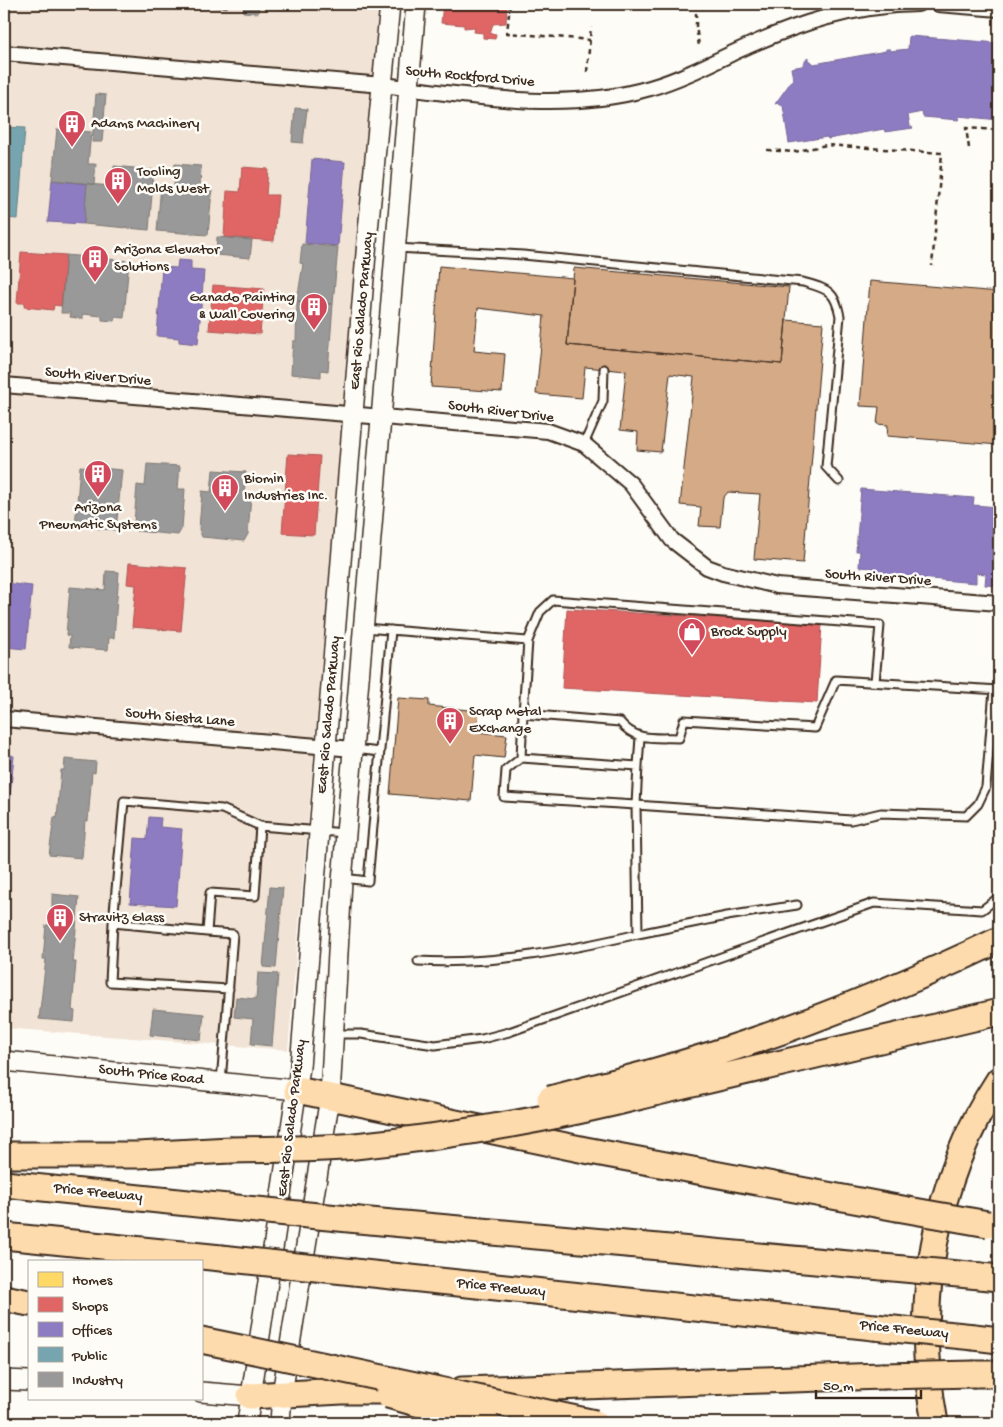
<svg xmlns="http://www.w3.org/2000/svg" width="1003" height="1427" font-family="'Gochi Hand',sans-serif">
	<style>
		.built { fill: #f1e3d5 }
		.homes { fill: #ffd966; stroke: #c4a450 }
		.shops { fill: #e06666; stroke: #ae5450 }
		.offices { fill: #8e7cc3; stroke: #756392 }
		.public { fill: #76a5af; stroke: #648084 }
		.industry { fill: #999; stroke: #7d7874 }
		.building { fill: #d5aa86; stroke: #3b2a1e }
		.lines { fill: none; stroke-linecap: round; stroke-linejoin: round }
		.service-casing { stroke: #3b2a1e; stroke-width: 11 }
		.minor-casing { stroke: #3b2a1e; stroke-width: 18 }
		.secondary-casing { stroke: #3b2a1e; stroke-width: 22 }
		.motorway-casing { stroke: #3b2a1e; stroke-width: 29 }
		.path { stroke: #3b2a1e; stroke-width: 2.5; stroke-dasharray: 5 4; stroke-linecap: butt }
		.service { stroke: #fdfcf7; stroke-width: 7 }
		.minor { stroke: #fdfcf7; stroke-width: 14 }
		.secondary { stroke: #fdfcf7; stroke-width: 19 }
		.motorway { stroke: #fedbac; stroke-width: 25 }
		.motorway-bridge-casing { stroke: #3b2a1e; stroke-width: 29; stroke-linecap: butt }
		.motorway-bridge { stroke: #fedbac; stroke-width: 25 }
		.labels { text-anchor: middle; dominant-baseline: central; stroke-width: 5; stroke-linejoin: round; paint-order: stroke }
		.street-label { font-size: 15px; fill: #3b2a1e; stroke: #fdfcf7 }
		.poi-label { font-size: 15px; fill: #3b2a1e; stroke: #fdfcf7; text-anchor: start }
	</style>
	<rect width="100%" height="100%" fill="#fdfcf7"/>
	<filter id="ink" filterUnits="userSpaceOnUse"><feTurbulence type="fractalNoise" baseFrequency=".02" numOctaves="2"/><feDisplacementMap in="SourceGraphic" scale="10" xChannelSelector="R" yChannelSelector="G"/><feConvolveMatrix kernelMatrix="1 2 1 2 8 2 1 2 1" color-interpolation-filters="sRGB"/></filter>
	<g filter="url(#ink)">
		<path class="built" d="M 4,4 L 379,4 L 288,1050 L 4,1028 Z"/>
		<path class="homes" d="M 4,1417 L 45,1422 L 44,1423 L 4,1423 Z"/>
		<path class="shops" d="M 443,4 L 507,4 L 506,23 L 493,24 L 490,33 L 496,34 L 495,39 L 483,38 L 483,33 L 474,32 L 475,27 L 464,28 L 464,25 L 441,23 Z
			M 242,167 L 268,169 L 266,195 L 278,195 L 274,241 L 224,237 L 227,191 L 240,192 Z
			M 21,252 L 66,255 L 61,306 L 54,305 L 53,310 L 24,307 L 25,303 L 17,303 Z
			M 213,285 L 264,289 L 260,334 L 209,330 Z
			M 288,454 L 320,456 L 314,535 L 282,533 Z
			M 129,563 L 187,568 L 181,631 L 132,627 L 136,585 L 127,584 Z
			M 567,609 L 822,624 L 817,703 L 562,688 Z"/>
		<path class="offices" d="M 909,36 L 999,43 L 999,120 L 959,116 L 959,120 L 923,117 L 922,112 L 908,115 L 910,126 L 913,128 L 885,132 L 884,129 L 828,139 L 827,137 L 789,143 L 783,106 L 778,103 L 775,104 L 793,79 L 791,68 L 802,66 L 808,57 L 808,60 L 814,64 L 886,51 L 886,49 L 890,49 L 890,51 L 908,49 Z
			M 312,159 L 345,162 L 338,246 L 305,243 Z
			M 52,180 L 87,184 L 84,224 L 48,222 Z
			M 4,250 L 9,251 L 4,301 Z
			M 178,260 L 191,261 L 191,270 L 204,271 L 198,344 L 179,342 L 179,338 L 157,336 L 162,267 L 177,268 Z
			M 861,489 L 974,498 L 973,505 L 999,507 L 999,586 L 985,585 L 986,574 L 976,573 L 976,583 L 873,574 L 874,568 L 859,567 L 860,551 L 856,551 Z
			M 4,583 L 32,586 L 26,649 L 4,647 Z
			M 10,755 L 14,756 L 8,816 L 11,816 L 8,850 L 4,850 L 4,756 Z
			M 149,817 L 161,818 L 160,827 L 182,829 L 176,906 L 130,903 L 135,838 L 147,839 Z"/>
		<path class="public" d="M 4,127 L 25,128 L 18,219 L 4,218 Z"/>
		<path class="industry" d="M 187,4 L 283,4 L 282,9 L 259,6 L 258,13 L 243,12 L 244,5 L 228,4 L 227,8 Z
			M 96,94 L 106,95 L 102,142 L 92,142 Z
			M 295,108 L 307,109 L 303,143 L 292,142 Z
			M 57,129 L 91,132 L 88,164 L 96,164 L 94,184 L 52,180 Z
			M 175,164 L 201,166 L 200,189 L 212,190 L 208,235 L 157,231 L 161,185 L 174,187 Z
			M 114,166 L 154,170 L 149,230 L 84,224 L 87,184 L 113,186 Z
			M 217,237 L 252,240 L 250,258 L 216,255 Z
			M 302,244 L 338,247 L 333,304 L 297,301 L 303,264 L 300,263 Z
			M 66,255 L 129,261 L 124,318 L 115,317 L 114,321 L 102,320 L 102,316 L 83,314 L 83,319 L 70,317 L 71,313 L 61,313 Z
			M 297,301 L 333,304 L 328,371 L 321,370 L 321,377 L 291,374 L 293,341 L 296,341 Z
			M 147,464 L 180,466 L 178,489 L 185,489 L 182,528 L 178,535 L 136,531 L 134,523 L 137,485 L 145,486 Z
			M 80,466 L 122,470 L 116,530 L 75,527 Z
			M 213,470 L 246,472 L 244,495 L 251,495 L 248,534 L 244,541 L 202,537 L 199,529 L 202,491 L 211,492 Z
			M 106,571 L 119,572 L 114,638 L 109,638 L 108,650 L 69,647 L 70,636 L 66,635 L 70,587 L 105,590 Z
			M 65,759 L 96,762 L 95,773 L 92,772 L 88,821 L 85,821 L 82,858 L 49,855 L 54,817 L 57,818 L 61,770 L 64,770 Z
			M 270,887 L 283,888 L 276,968 L 263,967 Z
			M 52,894 L 79,897 L 73,962 L 76,962 L 72,1010 L 75,1011 L 74,1022 L 39,1019 L 46,959 L 43,959 L 46,925 L 52,925 Z
			M 258,973 L 278,974 L 272,1046 L 251,1044 L 253,1019 L 234,1017 L 236,997 L 256,999 Z
			M 153,1009 L 204,1014 L 201,1040 L 150,1035 Z"/>
		<path class="building" d="M 439,266 L 573,278 L 567,345 L 782,364 L 786,320 L 823,323 L 803,563 L 754,559 L 760,494 L 728,492 L 723,498 L 720,527 L 699,526 L 701,507 L 680,505 L 694,377 L 670,374 L 661,452 L 637,450 L 638,432 L 620,430 L 626,371 L 585,367 L 582,398 L 536,394 L 544,316 L 478,308 L 474,351 L 505,354 L 502,392 L 431,387 Z
			M 574,268 L 789,287 L 782,364 L 567,345 Z
			M 870,281 L 999,292 L 999,445 L 887,436 L 888,425 L 877,424 L 879,407 L 860,406 Z
			M 398,698 L 429,700 L 429,706 L 479,711 L 477,732 L 507,735 L 504,758 L 475,755 L 471,801 L 390,794 Z"/>
		<g class="lines">
			<defs>
				<path id="service" d="M 396,248 L 523,255 L 803,282 C 827,289 835,290 840,316 L 826,467 L 839,481
					M 584,444 L 603,401 L 604,369
					M 364,628 L 528,641 L 523,714 L 620,722 C 636,742 655,737 679,738 L 684,720 L 815,728 L 836,680 L 999,690
					M 528,641 L 540,612 L 553,600 L 880,625 L 875,682
					M 523,714 L 521,758 L 638,766 L 640,737
					M 354,749 L 380,752
					M 521,758 L 506,770 L 504,797 L 636,805 L 638,766
					M 343,878 L 368,881 L 391,630
					M 113,923 L 110,982 L 229,989
					M 207,932 L 113,923 L 124,801 L 222,809 L 260,826
					M 638,934 L 727,916 L 797,905
					M 418,961 C 492,965 565,951 638,934 L 636,805 L 851,820 L 881,813 L 966,816 L 978,804 L 986,787 L 994,690
					M 336,1034 L 361,1034 L 435,1045 L 482,1039 L 509,1032 L 874,903 L 982,910 L 999,897
					M 221,1082 L 233,934 L 207,932 L 210,893 L 255,896 L 260,826 L 345,833"/>
				<path id="minor" d="M 938,4 L 999,9
					M 4,53 L 383,85 C 470,96 564,113 650,88 C 680,79 708,65 737,51 C 795,24 853,5 918,4
					M 4,385 L 548,431 L 584,444 L 631,484 L 672,540 L 707,567 L 723,573 L 777,586 L 999,603
					M 4,719 L 353,749"/>
				<path id="secondary" d="M 4,1061 L 297,1090
					M 4,1380 L 29,1381
					M 201,1392 L 250,1396
					M 247,1423 L 300,1067 L 367,241 L 390,4
					M 280,1423 L 282,1394 L 330,1097 L 342,881 L 416,4"/>
				<path id="motorway" d="M 649,1073 C 770,1040 886,994 999,940
					M 297,1090 L 585,1150 L 897,1208
					M 654,1093 L 999,1012
					M 4,1155 L 138,1155 L 230,1150
					M 4,1184 L 227,1207
					M 359,1220 L 882,1267
					M 4,1236 L 221,1258
					M 354,1272 L 874,1327
					M 980,1276 L 999,1278
					M 4,1298 L 29,1303
					M 974,1337 L 999,1340
					M 201,1340 L 245,1349
					M 975,1374 L 999,1374
					M 462,1390 L 882,1376
					M 250,1396 L 342,1391 L 409,1391
					M 935,1423 C 913,1307 933,1180 999,1080"/>
			</defs>
			<use href="#service" class="service-casing"/>
			<use href="#minor" class="minor-casing"/>
			<use href="#secondary" class="secondary-casing"/>
			<use href="#motorway" class="motorway-casing"/>
			<path class="path" d="M 510,4 L 507,33 L 590,40
				M 696,4 L 696,26 L 699,46
				M 593,8 L 593,4
				M 587,72 L 591,27
				M 969,148 L 966,128 L 999,130
				M 767,150 L 794,152 L 826,145 L 942,153 L 932,266"/>
			<use href="#service" class="service"/>
			<use href="#minor" class="minor"/>
			<use href="#secondary" class="secondary"/>
			<use href="#motorway" class="motorway"/>
			<defs>
				<path id="motorway-bridge" d="M 550,1099 L 649,1073
					M 230,1150 C 271,1149 314,1150 355,1146 C 455,1136 557,1118 654,1093
					M 227,1207 L 359,1220
					M 897,1208 L 988,1224
					M 221,1258 L 354,1272
					M 882,1267 L 980,1276
					M 874,1327 L 974,1337
					M 245,1349 L 595,1423
					M 882,1376 L 975,1374
					M 388,1395 L 487,1423"/>
			</defs>
			<use href="#motorway-bridge" class="motorway-bridge-casing"/>
			<use href="#motorway-bridge" class="motorway-bridge"/>
		</g>
	</g>
	<defs>
		<symbol id="building-pin" viewBox="-11 -11 22 30"><path d="M0 17L-7.5 6A9.5 9.5 0 1 1 7.5 6Z" fill="#d1495b" stroke="#fdfcf7"/><path d="M-4-6H4V6H1V3H-1V6H-4ZM-2.5-4.3h1.7v1.8h-1.7ZM.8-4.3h1.7v1.8H.8ZM-2.5-1h1.7V.8h-1.7ZM.8-1h1.7V.8H.8Z" fill="#fff"/></symbol>
		<symbol id="shop-pin" viewBox="-11 -11 22 30"><path d="M0 17L-7.5 6A9.5 9.5 0 1 1 7.5 6Z" fill="#d1495b" stroke="#fdfcf7"/><path d="M-5-2.5h2.3a2.7 3.5 0 0 1 5.4 0H5L5.5 6h-11ZM-1.5-2.5h3a1.5 2.3 0 0 0-3 0Z" fill="#fff"/></symbol>
	</defs>
	<g fill-rule="evenodd">
		<use href="#building-pin" x="56" y="108" width="32" height="43"/>
		<use href="#building-pin" x="102" y="165" width="32" height="43"/>
		<use href="#building-pin" x="79" y="243" width="32" height="43"/>
		<use href="#building-pin" x="298" y="291" width="32" height="43"/>
		<use href="#building-pin" x="82" y="458" width="32" height="43"/>
		<use href="#building-pin" x="209" y="472" width="32" height="43"/>
		<use href="#shop-pin" x="676" y="616" width="32" height="43"/>
		<use href="#building-pin" x="434" y="705" width="32" height="43"/>
		<use href="#building-pin" x="44" y="902" width="32" height="43"/>
	</g>
	<g class="labels">
		<g class="street-label">
			<text transform="translate(470 77) rotate(5)">South Rockford Drive</text>
			<text transform="translate(362 311) rotate(-85)">East Rio Salado Parkway</text>
			<text transform="translate(98 377) rotate(5)">South River Drive</text>
			<text transform="translate(501 412) rotate(7)">South River Drive</text>
			<text transform="translate(878 578) rotate(4)">South River Drive</text>
			<text transform="translate(329 715) rotate(-85)">East Rio Salado Parkway</text>
			<text transform="translate(180 718) rotate(5)">South Siesta Lane</text>
			<text transform="translate(151 1075) rotate(6)">South Price Road</text>
			<text transform="translate(292 1118) rotate(-83)">East Rio Salado Parkway</text>
			<text transform="translate(98 1193) rotate(6)">Price Freeway</text>
			<text transform="translate(501 1288) rotate(6)">Price Freeway</text>
			<text transform="translate(904 1330) rotate(6)">Price Freeway</text>
		</g>
		<g class="poi-label">
			<text x="91" y="124">Adams Machinery</text>
			<text x="137" y="172">Tooling<tspan x="137" dy="17">Molds West</tspan></text>
			<text x="114" y="250">Arizona Elevator<tspan x="114" dy="17">Solutions</tspan></text>
			<text x="295" y="298" text-anchor="end">Ganado Painting<tspan x="295" dy="17">&amp; Wall Covering</tspan></text>
			<text x="244" y="479">Biomin<tspan x="244" dy="17">Industries Inc.</tspan></text>
			<text x="98" y="508" text-anchor="middle">Arizona<tspan x="98" dy="17">Pneumatic Systems</tspan></text>
			<text x="711" y="632">Brock Supply</text>
			<text x="469" y="712">Scrap Metal<tspan x="469" dy="17">Exchange</tspan></text>
			<text x="79" y="918">Stravitz Glass</text>
		</g>
	</g>
	<rect width="1003" height="1427" fill="none" stroke="#fdfcf7" stroke-width="20"/>
	<rect x="10" y="10" width="983" height="1407" fill="none" stroke="#3b2a1e" stroke-width="2" filter="url(#ink)"/>
	<rect x="28" y="1260" width="175" height="140" fill="#fdfcf7" stroke="#afa8a0"/>
	<rect x="38" y="1272" width="25" height="15" fill="#ffd966" stroke="#afa8a0"/>
	<text x="72" y="1284" font-size="15" fill="#3b2a1e">Homes</text>
	<rect x="38" y="1297" width="25" height="15" fill="#e06666" stroke="#afa8a0"/>
	<text x="72" y="1310" font-size="15" fill="#3b2a1e">Shops</text>
	<rect x="38" y="1322" width="25" height="15" fill="#8e7cc3" stroke="#afa8a0"/>
	<text x="72" y="1334" font-size="15" fill="#3b2a1e">Offices</text>
	<rect x="38" y="1347" width="25" height="15" fill="#76a5af" stroke="#afa8a0"/>
	<text x="72" y="1360" font-size="15" fill="#3b2a1e">Public</text>
	<rect x="38" y="1372" width="25" height="15" fill="#999999" stroke="#afa8a0"/>
	<text x="72" y="1384" font-size="15" fill="#3b2a1e">Industry</text>
	<path d="M816 1390v8h105v-8" fill="none" stroke="#3b2a1e" stroke-width="2.5"/>
	<text x="823" y="1390" font-size="15" fill="#3b2a1e" stroke="#fdfcf7" stroke-width="4" paint-order="stroke">50 m</text>
</svg>
